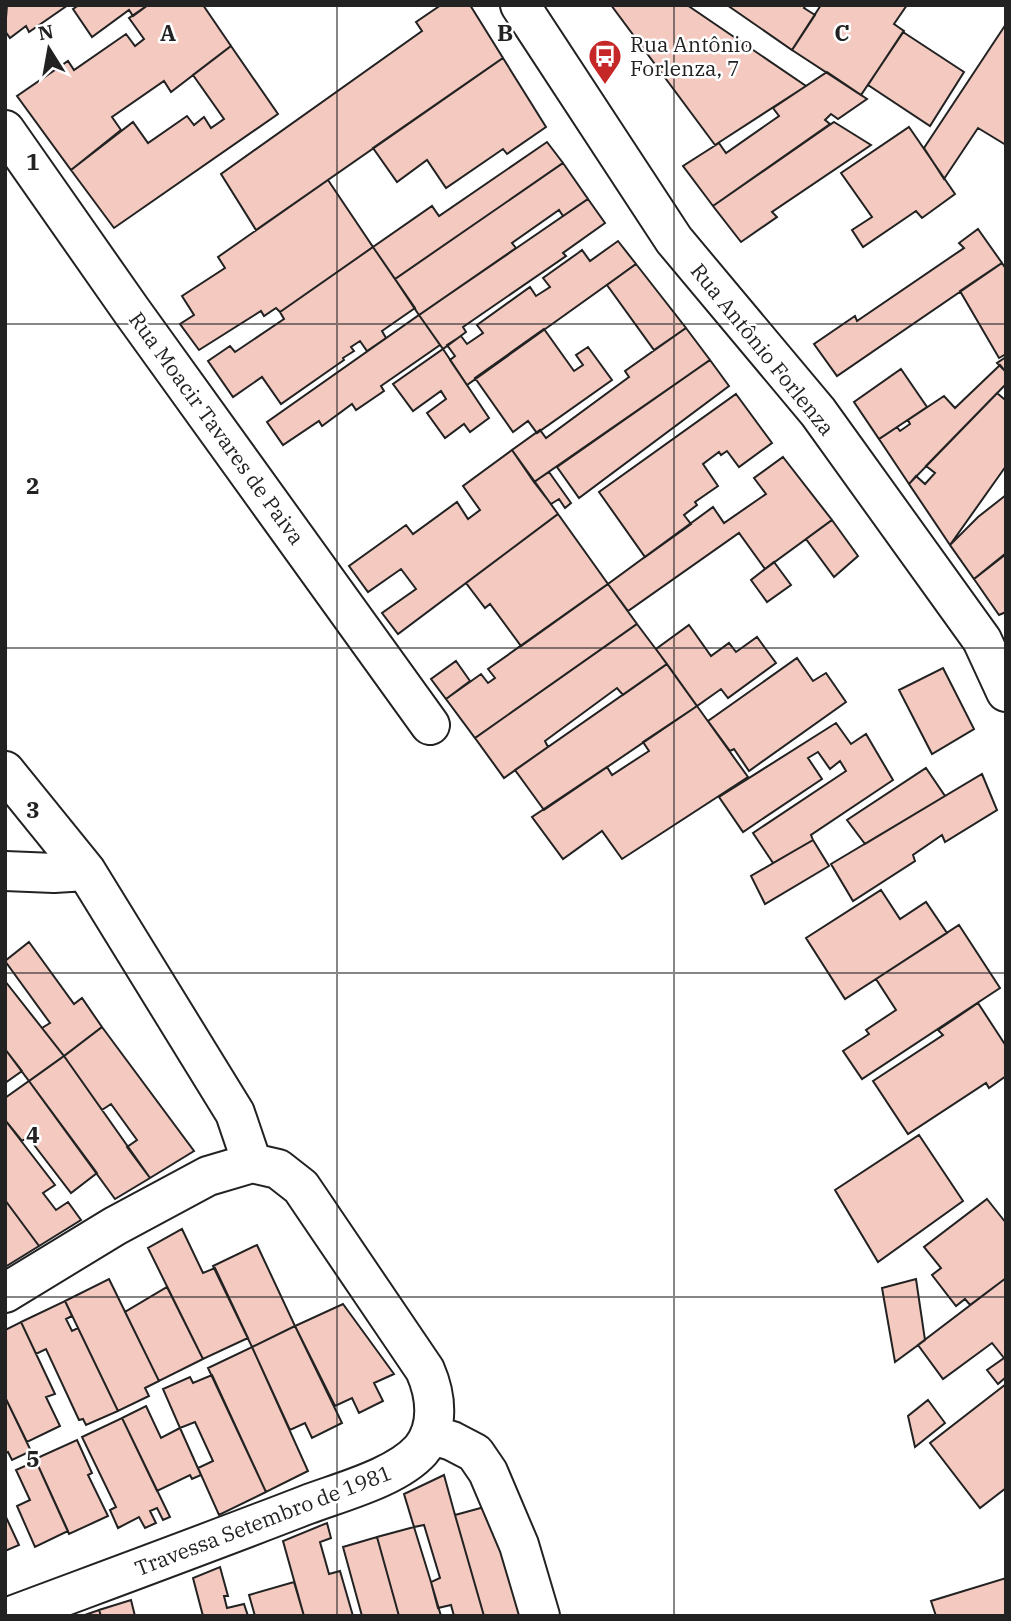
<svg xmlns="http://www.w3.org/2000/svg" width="1011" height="1621" font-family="'IBM Plex Serif',serif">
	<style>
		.building { fill: #f3c9c0; stroke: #222; stroke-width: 2 }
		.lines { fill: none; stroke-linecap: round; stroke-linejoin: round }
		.street-casing { stroke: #222; stroke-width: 42 }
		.street { stroke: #fff; stroke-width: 38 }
		.grid { fill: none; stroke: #222; stroke-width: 2; stroke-opacity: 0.55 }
		.labels { text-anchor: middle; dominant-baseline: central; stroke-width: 5; stroke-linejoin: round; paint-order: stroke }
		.poi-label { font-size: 21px; fill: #222; stroke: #fff; text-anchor: start }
		.street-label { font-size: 21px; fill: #222; stroke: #fff }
		.grid-label { font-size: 23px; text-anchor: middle; font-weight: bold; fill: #222; stroke: #fff; stroke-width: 5; stroke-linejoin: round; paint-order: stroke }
	</style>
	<rect width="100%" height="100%" fill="#fff"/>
	<path class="building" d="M 7,5 L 68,5 L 29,32 L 26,26 L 10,38 L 5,31 Z
		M 79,5 L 148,5 L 133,16 L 129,10 L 92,37 L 73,9 Z
		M 148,5 L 203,5 L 231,46 L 171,92 L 164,81 L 112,117 L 121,130 L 71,170 L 17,96 L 68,61 L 74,70 L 126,34 L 135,46 L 144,39 L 129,18 Z
		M 441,5 L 470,5 L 503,58 L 256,230 L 221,174 L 422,31 L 416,22 Z
		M 611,5 L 687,5 L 806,86 L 715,145 Z
		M 727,5 L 806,5 L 804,8 L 815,15 L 792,50 Z
		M 821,5 L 907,5 L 894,24 L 904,31 L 861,95 L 792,50 Z
		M 1006,24 L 1006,145 L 978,128 L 944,179 L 924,148 Z
		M 903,32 L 964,72 L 930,126 L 868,85 Z
		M 231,46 L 278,114 L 114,228 L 71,170 L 133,122 L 148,143 L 187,116 L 194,125 L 204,117 L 211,128 L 224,119 L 193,75 Z
		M 503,58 L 546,127 L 507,154 L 503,149 L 446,188 L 427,160 L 397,182 L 373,148 Z
		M 827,72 L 867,99 L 838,119 L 831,114 L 825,120 L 830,124 L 713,206 L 683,166 L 719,143 L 726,153 L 779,116 L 773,108 Z
		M 834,122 L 871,145 L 772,212 L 777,217 L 741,242 L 713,206 Z
		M 909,127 L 955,194 L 922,218 L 916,211 L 863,247 L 852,230 L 872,217 L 841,173 Z
		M 547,142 L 563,163 L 395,279 L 373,247 L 432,206 L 439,216 Z
		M 563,163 L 588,199 L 563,216 L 559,210 L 512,243 L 516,248 L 419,315 L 395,279 Z
		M 328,180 L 373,247 L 280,312 L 276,308 L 264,316 L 261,311 L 199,350 L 180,324 L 194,315 L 182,296 L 225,268 L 218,257 Z
		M 588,199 L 605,223 L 563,253 L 566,256 L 463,327 L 466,332 L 443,349 L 419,315 Z
		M 978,229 L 1002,263 L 837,376 L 814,344 L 855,316 L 857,321 L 964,248 L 959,243 Z
		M 618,241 L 636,264 L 467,385 L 450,360 L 455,356 L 447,345 L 461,336 L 467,344 L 483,333 L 477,325 L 530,287 L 536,296 L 550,287 L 543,278 L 578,253 L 582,250 L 590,261 Z
		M 373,247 L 415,308 L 382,331 L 386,338 L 367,351 L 360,341 L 351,347 L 354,351 L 343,358 L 344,360 L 281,404 L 262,377 L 233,397 L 208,361 L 230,346 L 235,352 L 284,319 L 280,312 Z
		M 1002,263 L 1006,269 L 1006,354 L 999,358 L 960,291 Z
		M 636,264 L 686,328 L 654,350 L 607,285 Z
		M 419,315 L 440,345 L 381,386 L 384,391 L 356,410 L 352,404 L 322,426 L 319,421 L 283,445 L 267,422 Z
		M 686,328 L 710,360 L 534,482 L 512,450 L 540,430 L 546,438 L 629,377 L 625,371 Z
		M 544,329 L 574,371 L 583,365 L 576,355 L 588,347 L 612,380 L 537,433 L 528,421 L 513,432 L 475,378 Z
		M 443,349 L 489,418 L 470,432 L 464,424 L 445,438 L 427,413 L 446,399 L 441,391 L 413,411 L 393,384 Z
		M 1006,357 L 1006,372 L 997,363 Z
		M 710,360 L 729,386 L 579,498 L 557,467 Z
		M 1000,365 L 1006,372 L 1006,384 L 909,484 L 879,439 L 897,427 L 900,431 L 910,424 L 908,420 L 944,396 L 955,408 Z
		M 901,369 L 927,407 L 879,439 L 854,402 Z
		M 997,393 L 1004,399 L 1006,397 L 1006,466 L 950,545 L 909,484 L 916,476 L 925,484 L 935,473 L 926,466 Z
		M 736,394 L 772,443 L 739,467 L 727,451 L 721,455 L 719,452 L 703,464 L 718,486 L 695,502 L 697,505 L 684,515 L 691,524 L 645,557 L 599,492 Z
		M 512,450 L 558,514 L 398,634 L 382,613 L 416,589 L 401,569 L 368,592 L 349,566 L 406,525 L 413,534 L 457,502 L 468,519 L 480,510 L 463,486 Z
		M 783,457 L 832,520 L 765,569 L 739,533 L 628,611 L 608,584 L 713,507 L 724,523 L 766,494 L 754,478 Z
		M 549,472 L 571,503 L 565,508 L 559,499 L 551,504 L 534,482 Z
		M 1006,495 L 1006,554 L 974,579 L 950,545 L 978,517 Z
		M 558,514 L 608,584 L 521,646 L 490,604 L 485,608 L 466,583 Z
		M 832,520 L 858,556 L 834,577 L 806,539 Z
		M 1006,553 L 1006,612 L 999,615 L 974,579 Z
		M 774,562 L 791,585 L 767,602 L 751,580 Z
		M 608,584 L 637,624 L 475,738 L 446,699 L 481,674 L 488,683 L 495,678 L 488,669 Z
		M 637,624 L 667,664 L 623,695 L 617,688 L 545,741 L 548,747 L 504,778 L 475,738 Z
		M 689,625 L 711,656 L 729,643 L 736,652 L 757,637 L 776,663 L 728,698 L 721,689 L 697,706 L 656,649 Z
		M 797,658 L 813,681 L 826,673 L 846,702 L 749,771 L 734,749 L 730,751 L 708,721 Z
		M 456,661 L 470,681 L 446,699 L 431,679 Z
		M 667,664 L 697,706 L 544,810 L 515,770 Z
		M 943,668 L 974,729 L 932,754 L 899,690 Z
		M 697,706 L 748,777 L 622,859 L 602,831 L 563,859 L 532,817 L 607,767 L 612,775 L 649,751 L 643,742 Z
		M 836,723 L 851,744 L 866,734 L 893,780 L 811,835 L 813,840 L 773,863 L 753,833 L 846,771 L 840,761 L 830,769 L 818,752 L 808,758 L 822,779 L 743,832 L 719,797 Z
		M 926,768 L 945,796 L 865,844 L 847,820 Z
		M 982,774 L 997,810 L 945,842 L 942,835 L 913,855 L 915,861 L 853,901 L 831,864 Z
		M 813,840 L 829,866 L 765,904 L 751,876 Z
		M 881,890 L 900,919 L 926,902 L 947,933 L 845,999 L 806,938 Z
		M 959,925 L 1000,988 L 862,1079 L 843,1051 L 869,1034 L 866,1030 L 896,1010 L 876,979 Z
		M 29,942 L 74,1004 L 82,998 L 102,1027 L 64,1056 L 42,1028 L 50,1023 L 5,961 Z
		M 5,981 L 64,1056 L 29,1081 L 5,1049 Z
		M 978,1003 L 1006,1046 L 1006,1076 L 989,1088 L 986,1083 L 908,1134 L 873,1081 L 943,1035 L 938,1030 Z
		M 102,1027 L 194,1151 L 150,1178 L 127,1147 L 137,1140 L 111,1104 L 102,1110 L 64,1056 Z
		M 5,1049 L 22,1071 L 5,1083 Z
		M 64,1056 L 150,1178 L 115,1199 L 29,1081 Z
		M 29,1081 L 97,1173 L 71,1193 L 28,1137 L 22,1141 L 5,1120 L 5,1098 Z
		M 5,1120 L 55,1185 L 43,1193 L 56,1210 L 68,1202 L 81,1220 L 39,1246 L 5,1200 Z
		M 919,1135 L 963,1201 L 878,1262 L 835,1190 Z
		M 987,1199 L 1006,1223 L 1006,1278 L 970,1305 L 965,1299 L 956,1306 L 932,1275 L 941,1268 L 924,1247 Z
		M 5,1200 L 39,1246 L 5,1267 Z
		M 182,1229 L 203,1273 L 215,1268 L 248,1338 L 203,1359 L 148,1248 Z
		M 257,1245 L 295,1326 L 252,1347 L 213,1266 Z
		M 1006,1278 L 1006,1377 L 998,1384 L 987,1370 L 1004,1358 L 992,1343 L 943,1379 L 918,1345 Z
		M 109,1279 L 159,1381 L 145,1388 L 149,1396 L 118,1411 L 65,1301 Z
		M 916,1279 L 925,1340 L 895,1362 L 882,1288 Z
		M 167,1287 L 203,1359 L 159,1381 L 125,1312 Z
		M 65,1301 L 72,1316 L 66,1319 L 72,1331 L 78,1328 L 118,1411 L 86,1425 L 83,1419 L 79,1420 L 46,1349 L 36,1354 L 21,1322 Z
		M 343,1304 L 394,1374 L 374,1383 L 383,1401 L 359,1413 L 352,1398 L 335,1406 L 295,1326 Z
		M 21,1322 L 55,1394 L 46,1397 L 60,1426 L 27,1442 L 5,1397 L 5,1330 Z
		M 295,1326 L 342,1423 L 312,1438 L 305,1423 L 290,1430 L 252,1347 Z
		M 252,1347 L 308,1471 L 266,1492 L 208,1368 Z
		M 212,1375 L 266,1492 L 219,1515 L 198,1468 L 213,1461 L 195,1422 L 180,1428 L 163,1389 L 190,1377 L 193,1383 Z
		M 1006,1384 L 1006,1488 L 980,1508 L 930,1443 Z
		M 5,1397 L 31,1451 L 12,1460 L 8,1452 L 5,1453 Z
		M 928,1400 L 945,1423 L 915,1447 L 908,1416 Z
		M 146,1406 L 161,1438 L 180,1428 L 201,1475 L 192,1479 L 190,1475 L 157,1491 L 122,1418 Z
		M 122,1418 L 170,1517 L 163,1520 L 157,1508 L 150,1511 L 156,1523 L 145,1528 L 139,1517 L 118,1528 L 110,1510 L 116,1507 L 82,1437 Z
		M 77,1440 L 92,1473 L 88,1475 L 108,1516 L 69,1534 L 35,1459 Z
		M 36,1461 L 68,1531 L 35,1547 L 17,1506 L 30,1500 L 16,1470 Z
		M 444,1475 L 455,1515 L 484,1616 L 454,1616 L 451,1605 L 438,1608 L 431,1582 L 440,1578 L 424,1525 L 414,1527 L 404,1494 Z
		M 488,1506 L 525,1616 L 484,1616 L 455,1515 Z
		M 5,1515 L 19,1545 L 5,1551 Z
		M 327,1523 L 331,1538 L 320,1542 L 329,1574 L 340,1571 L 353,1616 L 304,1616 L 283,1541 Z
		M 414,1527 L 431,1582 L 441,1616 L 399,1616 L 377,1537 Z
		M 377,1537 L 399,1616 L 362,1616 L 343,1547 Z
		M 220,1567 L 228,1596 L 224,1596 L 227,1608 L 244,1604 L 248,1616 L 203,1616 L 193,1578 Z
		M 1006,1578 L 1006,1616 L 936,1616 L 931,1601 Z
		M 294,1582 L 304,1616 L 255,1616 L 249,1595 Z
		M 131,1600 L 135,1616 L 101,1616 L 99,1610 Z
		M 99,1610 L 101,1616 L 82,1616 Z"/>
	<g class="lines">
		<defs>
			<path id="street" d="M 520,5 L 674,240 L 818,412 L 982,640 L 1006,692
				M 5,130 L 131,310 L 430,725
				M 5,771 L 86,871 L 235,1113 L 252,1163
				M 5,871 L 54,873 L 86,871
				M 5,1293 L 115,1226 L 208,1176 L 252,1163 L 278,1169 L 301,1187 L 425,1370 C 436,1395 440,1427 421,1450 C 396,1478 340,1492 306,1505 C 208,1543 110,1579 11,1616
				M 430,1434 L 452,1441 L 475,1453 L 488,1472 L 519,1545 L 540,1616"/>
		</defs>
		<use href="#street" class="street-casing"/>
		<use href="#street" class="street"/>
	</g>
	<path class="grid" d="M 337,5 L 337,1616M 674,5 L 674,1616M 5,324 L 1006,324M 5,648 L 1006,648M 5,973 L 1006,973M 5,1297 L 1006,1297"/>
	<defs>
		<symbol id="bus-pin" viewBox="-11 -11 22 30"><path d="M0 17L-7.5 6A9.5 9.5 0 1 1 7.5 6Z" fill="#c62828" stroke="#fff"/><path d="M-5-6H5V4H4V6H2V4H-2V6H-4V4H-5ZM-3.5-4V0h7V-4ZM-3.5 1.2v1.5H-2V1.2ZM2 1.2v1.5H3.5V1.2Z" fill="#fff"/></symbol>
	</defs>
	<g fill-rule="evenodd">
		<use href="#bus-pin" x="586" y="37" width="38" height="52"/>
	</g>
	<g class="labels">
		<g class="poi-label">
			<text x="630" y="44">Rua Antônio<tspan x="630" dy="24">Forlenza, 7</tspan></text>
		</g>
		<g class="street-label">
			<text transform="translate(763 349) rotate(51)">Rua Antônio Forlenza</text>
			<text transform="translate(217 428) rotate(54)">Rua Moacir Tavares de Paiva</text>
			<text transform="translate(263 1520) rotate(-21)">Travessa Setembro de 1981</text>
		</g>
	</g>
	<g class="grid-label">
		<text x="168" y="41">A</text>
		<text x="505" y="41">B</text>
		<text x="842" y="41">C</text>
		<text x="33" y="170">1</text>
		<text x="33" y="494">2</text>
		<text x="33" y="818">3</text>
		<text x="33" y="1143">4</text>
		<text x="33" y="1467">5</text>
	</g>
	<rect width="1011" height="1621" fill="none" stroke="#222222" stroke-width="14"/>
	<g transform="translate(49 49) rotate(349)" stroke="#ffffff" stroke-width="5" paint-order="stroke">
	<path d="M0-5L12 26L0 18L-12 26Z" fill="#222222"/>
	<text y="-10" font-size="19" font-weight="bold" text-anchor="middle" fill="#222222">N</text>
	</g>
</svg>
